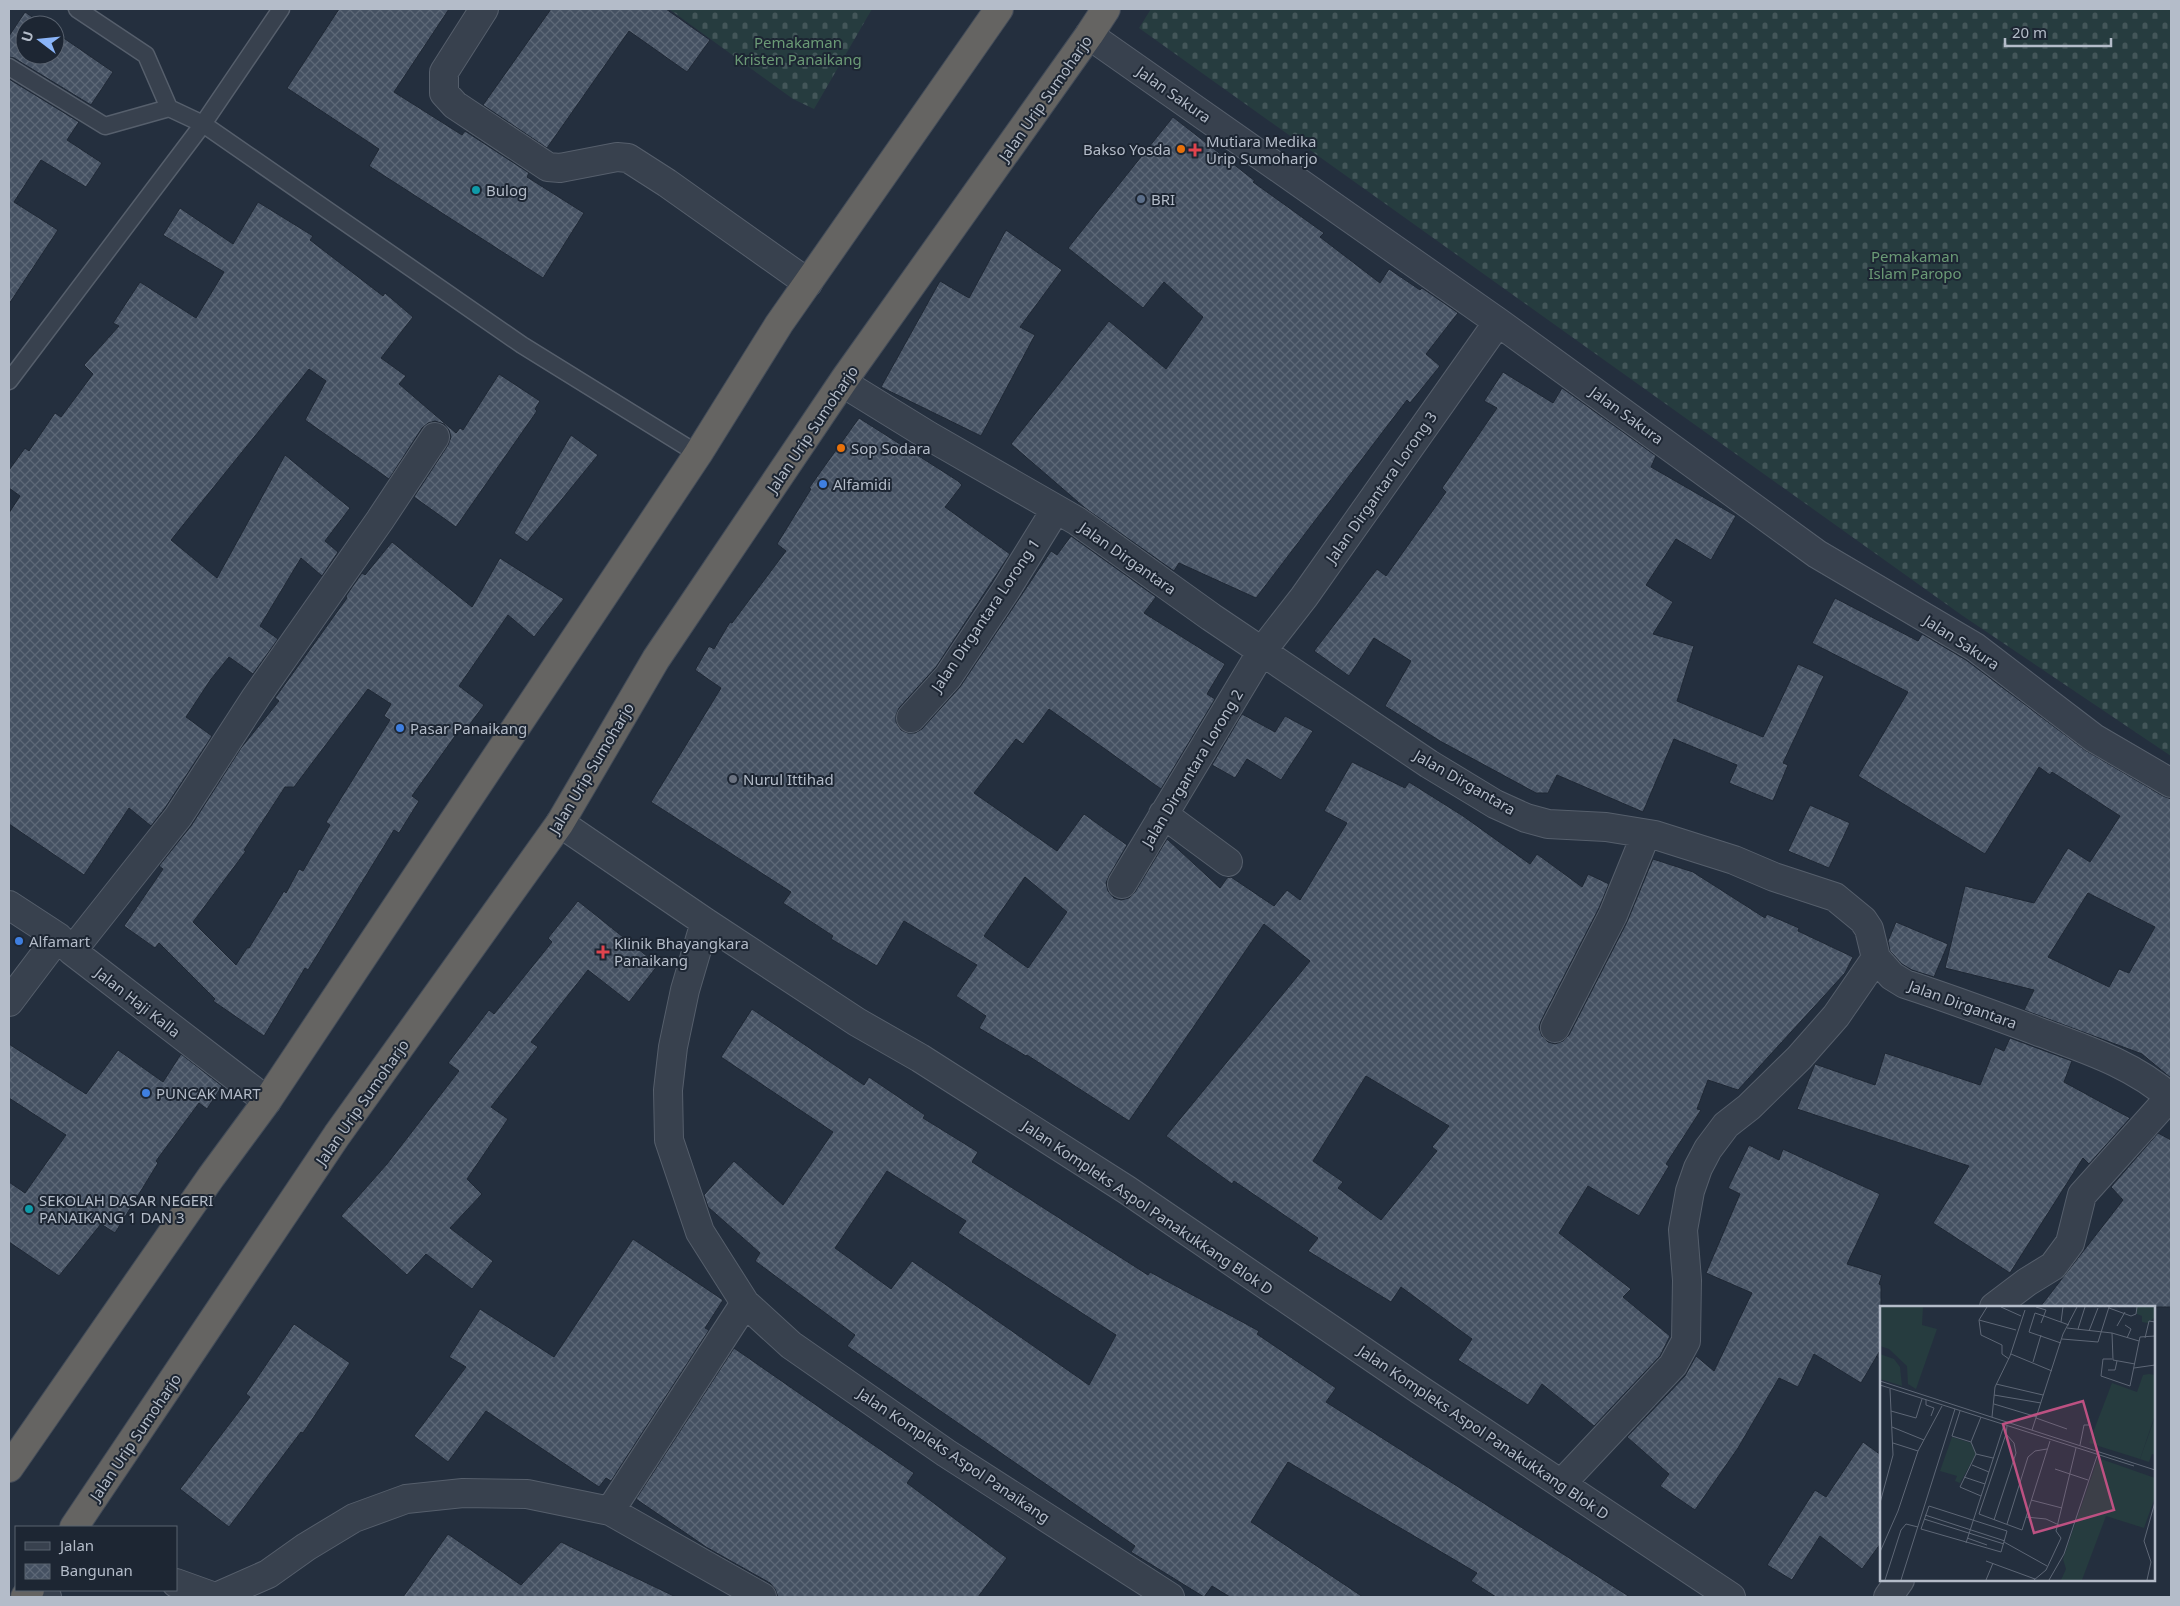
<svg xmlns="http://www.w3.org/2000/svg" width="2180" height="1606" font-family="'Noto Sans',sans-serif">
	<style>
		.cemetery { fill: url(#cemetery-stones) }
		.building { fill: url(#building-cross-hatch); stroke: #1f2835; fill-rule: evenodd }
		.lines { fill: none; stroke-linecap: round; stroke-linejoin: round }
		.service-casing { stroke: #565f6c; stroke-width: 19 }
		.minor-casing { stroke: #565f6c; stroke-width: 30 }
		.trunk-casing { stroke: #434c59; stroke-width: 30 }
		.service { stroke: #38414e; stroke-width: 16 }
		.minor { stroke: #38414e; stroke-width: 28 }
		.trunk { stroke: #656462; stroke-width: 28 }
		.food-dot { fill: #e8710a; stroke: #1d2633; stroke-width: 2 }
		.health-dot { fill: #e0444e; stroke: #1d2633; stroke-width: 2 }
		.culture-dot { fill: #0f9aa8; stroke: #1d2633; stroke-width: 2 }
		.service-dot { fill: #5c6f8a; stroke: #1d2633; stroke-width: 2 }
		.shop-dot { fill: #3f7fe0; stroke: #1d2633; stroke-width: 2 }
		.worship-dot { fill: #6b7280; stroke: #1d2633; stroke-width: 2 }
		.labels { text-anchor: middle; dominant-baseline: central; stroke-width: 4; stroke-linejoin: round; paint-order: stroke }
		.park-label { font-size: 15px; fill: #6b9a76; stroke: #1d2633 }
		.street-label { font-size: 15px; fill: #b4bcc9; stroke: #1d2633 }
		.poi-label { font-size: 15px; fill: #b4bcc9; stroke: #1d2633; text-anchor: start }
		.inset-road { fill: none; stroke: #5e6776; stroke-width: 1 }
		.view { fill: #bd5182; fill-opacity: 0.15; stroke: #bd5182; stroke-width: 2.5 }
		.inset-edge { fill: none; stroke: #b4bcc9; stroke-width: 2.5 }
	</style>
	<defs>
		<pattern id="cemetery-stones" width="16" height="16" patternUnits="userSpaceOnUse" patternTransform="scale(1.25)"><rect width="16" height="16" fill="#263c3f"/><path d="M2 7V4a2 2 0 0 1 4 0v3zM10 15v-3a2 2 0 0 1 4 0v3z" fill="#435659"/></pattern>
		<pattern id="building-cross-hatch" width="8" height="8" patternUnits="userSpaceOnUse" patternTransform="scale(1.25)"><rect width="8" height="8" fill="#455162"/><path d="M0 0l8 8M0 8l8-8" fill="none" stroke="#5d6877"/></pattern>
	</defs>
	<rect width="100%" height="100%" fill="#242f3e"/>
	<path class="cemetery" d="M 669,9 L 872,9 L 814,109 L 793,99 Z
		M 1151,9 L 2171,9 L 2171,756 L 1963,616 L 1139,28 Z"/>
	<path class="building" d="M 339,9 L 449,9 L 394,92 L 462,135 L 465,131 L 529,173 L 527,177 L 584,213 L 543,278 L 369,166 L 379,149 L 287,88 Z
		M 551,9 L 666,9 L 710,40 L 687,72 L 629,31 L 547,148 L 483,105 Z
		M 25,12 L 44,25 L 25,25 L 25,55 L 55,55 L 55,32 L 113,72 L 91,105 L 14,58 L 9,57 L 9,36 Z
		M 9,79 L 79,122 L 67,140 L 102,163 L 86,187 L 41,160 L 14,202 L 58,230 L 9,304 Z
		M 1173,117 L 1255,181 L 1253,182 L 1324,233 L 1320,237 L 1380,283 L 1389,269 L 1420,290 L 1422,288 L 1458,313 L 1426,354 L 1440,366 L 1410,403 L 1407,400 L 1256,598 L 1179,563 L 1174,571 L 1085,508 L 1011,444 L 1109,321 L 1166,369 L 1203,317 L 1164,282 L 1143,308 L 1068,248 Z
		M 258,202 L 313,236 L 310,240 L 383,296 L 385,293 L 413,317 L 381,358 L 406,376 L 399,384 L 456,433 L 460,428 L 463,430 L 499,374 L 540,401 L 535,409 L 537,411 L 456,527 L 414,497 L 448,445 L 451,437 L 449,430 L 444,424 L 435,421 L 428,423 L 422,428 L 389,479 L 305,420 L 326,381 L 309,369 L 171,540 L 217,578 L 285,455 L 350,508 L 325,541 L 338,552 L 322,576 L 301,558 L 260,626 L 278,639 L 253,674 L 229,657 L 211,679 L 186,717 L 212,736 L 165,808 L 151,826 L 129,808 L 84,875 L 9,824 L 9,513 L 20,496 L 9,488 L 9,470 L 25,448 L 29,451 L 55,413 L 61,417 L 93,374 L 84,365 L 119,326 L 113,323 L 140,282 L 196,318 L 224,272 L 163,235 L 180,208 L 233,244 Z
		M 1006,230 L 1062,270 L 1020,327 L 1035,335 L 981,436 L 881,387 L 940,281 L 969,298 Z
		M 1503,372 L 1553,403 L 1562,388 L 1656,456 L 1651,467 L 1736,516 L 1711,560 L 1676,539 L 1646,585 L 1673,602 L 1653,634 L 1694,646 L 1677,701 L 1763,737 L 1798,664 L 1824,676 L 1783,763 L 1788,765 L 1773,801 L 1729,783 L 1737,765 L 1674,739 L 1643,812 L 1557,775 L 1548,793 L 1536,793 L 1440,741 L 1385,706 L 1411,661 L 1374,638 L 1349,676 L 1314,651 L 1377,569 L 1386,576 L 1446,492 L 1442,488 L 1497,408 L 1484,401 Z
		M 859,418 L 958,481 L 962,485 L 945,507 L 1010,554 L 936,667 L 899,708 L 896,715 L 896,722 L 901,730 L 908,733 L 915,733 L 922,729 L 960,687 L 1051,551 L 1057,555 L 1071,536 L 1156,597 L 1144,613 L 1225,664 L 1207,694 L 1215,699 L 1161,789 L 1049,709 L 1023,744 L 1016,739 L 974,793 L 1057,851 L 1084,814 L 1127,845 L 1109,876 L 1106,883 L 1108,891 L 1114,898 L 1121,900 L 1129,898 L 1135,892 L 1167,839 L 1220,888 L 1227,878 L 1231,877 L 1274,906 L 1287,890 L 1300,900 L 1347,823 L 1324,811 L 1352,762 L 1405,788 L 1409,782 L 1463,816 L 1530,864 L 1537,854 L 1582,887 L 1588,874 L 1609,884 L 1599,908 L 1541,1021 L 1539,1028 L 1542,1036 L 1548,1042 L 1555,1044 L 1563,1041 L 1569,1035 L 1627,922 L 1653,859 L 1693,872 L 1765,918 L 1767,914 L 1799,928 L 1798,931 L 1853,957 L 1845,973 L 1738,1090 L 1708,1080 L 1697,1109 L 1701,1110 L 1666,1164 L 1669,1166 L 1639,1216 L 1588,1186 L 1559,1233 L 1631,1289 L 1623,1297 L 1670,1336 L 1660,1356 L 1594,1426 L 1542,1384 L 1528,1405 L 1458,1360 L 1472,1339 L 1401,1287 L 1391,1302 L 1308,1251 L 1318,1238 L 1234,1181 L 1232,1184 L 1166,1136 L 1310,961 L 1264,924 L 1129,1121 L 1027,1055 L 1026,1056 L 979,1028 L 986,1016 L 956,996 L 977,965 L 904,921 L 877,966 L 831,939 L 833,936 L 783,903 L 791,892 L 651,802 L 721,688 L 695,670 L 709,646 L 714,649 L 730,622 L 732,623 L 786,551 L 777,544 L 811,489 L 809,488 ZM 1025,877 L 1067,912 L 1028,968 L 984,936 ZM 1366,1076 L 1449,1126 L 1432,1147 L 1437,1151 L 1381,1220 L 1338,1188 L 1343,1182 L 1313,1161 Z
		M 571,435 L 598,455 L 527,542 L 514,533 Z
		M 392,542 L 472,607 L 500,558 L 564,599 L 534,637 L 508,615 L 459,686 L 484,705 L 467,728 L 463,725 L 412,796 L 419,801 L 399,833 L 394,830 L 308,970 L 305,968 L 264,1036 L 213,1001 L 215,999 L 159,943 L 155,948 L 124,926 L 163,869 L 159,866 L 191,826 L 241,748 L 279,701 L 275,698 L 347,598 L 346,596 L 362,573 L 365,575 ZM 368,689 L 391,704 L 384,716 L 390,720 L 326,822 L 330,825 L 303,871 L 299,869 L 286,893 L 284,891 L 249,948 L 247,948 L 236,965 L 193,922 L 246,851 L 244,850 L 285,787 L 294,787 Z
		M 1835,598 L 1918,641 L 1922,634 L 1966,660 L 2085,750 L 2163,796 L 2171,799 L 2171,1078 L 2142,1054 L 2024,1010 L 2034,990 L 1945,968 L 1965,886 L 2034,903 L 2068,848 L 2090,862 L 2120,816 L 2052,772 L 2050,775 L 2039,767 L 1985,854 L 1858,776 L 1908,692 L 1812,643 ZM 2088,893 L 2155,927 L 2129,973 L 2119,969 L 2109,987 L 2048,957 Z
		M 1242,714 L 1275,732 L 1285,716 L 1313,731 L 1281,780 L 1247,759 L 1235,778 L 1212,765 Z
		M 1810,805 L 1850,823 L 1829,868 L 1788,851 Z
		M 578,901 L 658,965 L 629,1002 L 588,970 L 531,1042 L 538,1047 L 491,1107 L 508,1119 L 467,1179 L 482,1194 L 450,1228 L 493,1261 L 472,1289 L 426,1254 L 407,1275 L 341,1216 L 387,1164 L 459,1071 L 448,1063 L 489,1010 L 494,1014 L 552,942 L 548,938 Z
		M 1896,922 L 1948,944 L 1934,977 L 1912,970 L 1902,964 L 1890,951 L 1888,941 Z
		M 752,1009 L 864,1085 L 869,1077 L 925,1115 L 923,1118 L 978,1152 L 972,1162 L 1148,1275 L 1150,1272 L 1259,1331 L 1257,1334 L 1336,1388 L 1326,1402 L 1630,1597 L 1496,1597 L 1471,1581 L 1477,1573 L 1288,1462 L 1251,1522 L 1363,1597 L 1230,1597 L 1212,1586 L 1204,1597 L 1131,1552 L 1135,1546 L 847,1346 L 855,1335 L 755,1261 L 760,1253 L 708,1207 L 704,1195 L 734,1161 L 783,1205 L 833,1132 L 721,1057 ZM 887,1171 L 966,1221 L 958,1233 L 1116,1335 L 1089,1385 L 912,1261 L 891,1289 L 835,1248 Z
		M 2010,1038 L 2072,1061 L 2064,1082 L 2130,1118 L 2089,1164 L 2083,1158 L 2010,1273 L 1933,1223 L 1969,1166 L 1797,1109 L 1815,1064 L 1875,1085 L 1885,1053 L 1980,1085 L 1995,1047 L 2004,1051 Z
		M 9,1044 L 86,1094 L 118,1050 L 163,1082 L 181,1054 L 222,1086 L 207,1109 L 199,1103 L 156,1161 L 158,1163 L 115,1233 L 101,1224 L 59,1276 L 9,1242 L 9,1182 L 25,1193 L 66,1135 L 9,1098 Z
		M 2158,1133 L 2171,1140 L 2171,1307 L 2040,1307 L 2123,1200 L 2111,1187 Z
		M 1749,1145 L 1779,1160 L 1783,1149 L 1880,1194 L 1847,1264 L 1882,1275 L 1879,1284 L 1881,1285 L 1881,1349 L 1861,1383 L 1814,1354 L 1798,1387 L 1779,1378 L 1738,1448 L 1695,1510 L 1660,1486 L 1669,1474 L 1627,1437 L 1685,1376 L 1696,1356 L 1714,1371 L 1752,1293 L 1706,1273 L 1740,1194 L 1728,1188 Z
		M 633,1239 L 723,1300 L 705,1328 L 709,1330 L 611,1481 L 606,1478 L 599,1487 L 486,1411 L 448,1462 L 414,1436 L 466,1367 L 449,1357 L 480,1309 L 554,1357 Z
		M 294,1324 L 350,1363 L 303,1433 L 301,1432 L 229,1527 L 180,1489 L 250,1397 L 246,1394 Z
		M 734,1348 L 914,1473 L 907,1483 L 1007,1558 L 978,1597 L 778,1597 L 775,1589 L 770,1583 L 706,1547 L 636,1499 Z
		M 1863,1442 L 1881,1455 L 1881,1543 L 1862,1569 L 1820,1536 L 1792,1580 L 1767,1565 L 1815,1490 L 1826,1497 Z
		M 448,1534 L 521,1585 L 561,1542 L 676,1597 L 403,1597 Z"/>
	<g class="lines">
		<defs>
			<path id="service" d="M 77,9 L 146,55 L 169,108 L 203,124 L 522,345 L 698,454
				M 9,67 L 105,126 L 169,108
				M 9,381 L 203,124 L 281,9"/>
			<path id="minor" d="M 484,9 L 444,72 L 444,93 L 455,105 L 548,167 L 560,168 L 617,157 L 628,158 L 667,183 L 808,283
				M 1089,35 L 1498,322 L 1817,554 L 1975,647 L 2094,738 L 2171,783
				M 843,383 L 929,436 L 1077,521 L 1211,617 L 1429,764 L 1495,804 L 1526,818 L 1548,824 L 1606,827 L 1655,835 L 1734,860 L 1774,877 L 1835,897 L 1863,920 L 1869,929 L 1876,958 L 1892,976 L 1905,984 C 1951,999 1997,1016 2042,1033 C 2088,1050 2134,1065 2171,1098
				M 911,718 L 948,677 L 1006,590 L 1056,509
				M 1163,814 L 1228,862
				M 560,823 L 705,922 L 857,1022 L 920,1058 L 1127,1190 L 1420,1390 L 1731,1597
				M 1122,884 L 1262,651 L 1304,597 L 1498,322
				M 9,905 L 58,937 L 72,951 L 267,1101
				M 705,922 L 685,990 L 673,1047 L 668,1090 L 669,1140 L 700,1232 L 745,1303 L 791,1345 L 946,1453 L 1170,1597
				M 72,951 L 178,817 L 256,697 L 380,520 L 435,437
				M 9,1002 L 58,937
				M 1555,1028 L 1613,915 L 1646,834
				M 1994,1307 L 2027,1282 L 2053,1266 L 2070,1243 L 2082,1195 L 2170,1097
				M 1562,1483 L 1673,1365 L 1686,1341 L 1687,1280 L 1683,1230 L 1690,1191 L 1698,1168 L 1708,1149 L 1726,1125 L 1749,1107 L 1799,1058 L 1836,1016 L 1876,958
				M 610,1511 L 745,1303
				M 176,1583 L 215,1597
				M 36,1590 L 47,1597
				M 216,1597 L 268,1574 L 306,1547 L 354,1518 L 406,1499 L 463,1493 L 527,1494 L 610,1511 L 762,1597
				M 1888,1597 L 1900,1580"/>
			<path id="trunk" d="M 9,1468 L 211,1177 L 267,1101 L 698,454 L 779,324 L 999,9
				M 74,1527 L 337,1135 L 560,823 L 656,659 L 846,377 L 1089,35 L 1106,9
				M 25,1597 L 30,1590"/>
		</defs>
		<use href="#service" class="service-casing"/>
		<use href="#minor" class="minor-casing"/>
		<use href="#trunk" class="trunk-casing"/>
		<use href="#service" class="service"/>
		<use href="#minor" class="minor"/>
		<use href="#trunk" class="trunk"/>
	</g>
	<g class="food-dot">
		<circle cx="1181" cy="149" r="5"/>
		<circle cx="841" cy="448" r="5"/>
	</g>
	<g class="health-dot">
		<path d="M1192.5 142.5h5v5h5v5h-5v5h-5v-5h-5v-5h5z"/>
		<path d="M600.5 944.5h5v5h5v5h-5v5h-5v-5h-5v-5h5z"/>
	</g>
	<g class="culture-dot">
		<circle cx="476" cy="190" r="5"/>
		<circle cx="29" cy="1209" r="5"/>
	</g>
	<circle class="service-dot" cx="1141" cy="199" r="5"/>
	<g class="shop-dot">
		<circle cx="823" cy="484" r="5"/>
		<circle cx="400" cy="728" r="5"/>
		<circle cx="19" cy="941" r="5"/>
		<circle cx="146" cy="1093" r="5"/>
	</g>
	<circle class="worship-dot" cx="733" cy="779" r="5"/>
	<g class="labels">
		<g class="park-label">
			<text x="798" y="42">Pemakaman<tspan x="798" dy="17">Kristen Panaikang</tspan></text>
			<text x="1915" y="256">Pemakaman<tspan x="1915" dy="17">Islam Paropo</tspan></text>
		</g>
		<g class="street-label">
			<text transform="translate(1174 94) rotate(35)">Jalan Sakura</text>
			<text transform="translate(1045 98) rotate(-55)">Jalan Urip Sumoharjo</text>
			<text transform="translate(1627 415) rotate(36)">Jalan Sakura</text>
			<text transform="translate(812 429) rotate(-56)">Jalan Urip Sumoharjo</text>
			<text transform="translate(1381 487) rotate(-55)">Jalan Dirgantara Lorong 3</text>
			<text transform="translate(1128 558) rotate(35)">Jalan Dirgantara</text>
			<text transform="translate(985 615) rotate(-56)">Jalan Dirgantara Lorong 1</text>
			<text transform="translate(1962 642) rotate(33)">Jalan Sakura</text>
			<text transform="translate(591 768) rotate(-59)">Jalan Urip Sumoharjo</text>
			<text transform="translate(1192 768) rotate(-59)">Jalan Dirgantara Lorong 2</text>
			<text transform="translate(1465 782) rotate(30)">Jalan Dirgantara</text>
			<text transform="translate(138 1002) rotate(38)">Jalan Haji Kalla</text>
			<text transform="translate(1963 1004) rotate(20)">Jalan Dirgantara</text>
			<text transform="translate(362 1102) rotate(-55)">Jalan Urip Sumoharjo</text>
			<text transform="translate(1148 1207) rotate(34)">Jalan Kompleks Aspol Panakukkang Blok D</text>
			<text transform="translate(1484 1432) rotate(34)">Jalan Kompleks Aspol Panakukkang Blok D</text>
			<text transform="translate(135 1437) rotate(-56)">Jalan Urip Sumoharjo</text>
			<text transform="translate(954 1455) rotate(34)">Jalan Kompleks Aspol Panaikang</text>
		</g>
		<g class="poi-label">
			<text x="1206" y="141">Mutiara Medika<tspan x="1206" dy="17">Urip Sumoharjo</tspan></text>
			<text x="1171" y="149" text-anchor="end">Bakso Yosda</text>
			<text x="486" y="190">Bulog</text>
			<text x="1151" y="199">BRI</text>
			<text x="851" y="448">Sop Sodara</text>
			<text x="833" y="484">Alfamidi</text>
			<text x="410" y="728">Pasar Panaikang</text>
			<text x="743" y="779">Nurul Ittihad</text>
			<text x="29" y="941">Alfamart</text>
			<text x="614" y="943">Klinik Bhayangkara<tspan x="614" dy="17">Panaikang</tspan></text>
			<text x="156" y="1093">PUNCAK MART</text>
			<text x="39" y="1200">SEKOLAH DASAR NEGERI<tspan x="39" dy="17">PANAIKANG 1 DAN 3</tspan></text>
		</g>
	</g>
	<g transform="translate(1880 1306)">
		<rect width="275" height="275" fill="#242f3e"/>
		<path d="M 257,1 L 275,1 L 275,11 L 268,17 L 262,16 L 262,10 L 257,8 ZM 275,111 L 275,149 L 272,148 L 269,156 L 260,153 Z" fill="#263c3f"/>
		<path d="M 0,1 L 43,1 L 42,19 L 57,23 L 36,83 L 28,78 L 27,60 L 9,43 L 0,40 Z" fill="#263c3f"/>
		<path d="M 269,68 L 275,69 L 275,109 L 260,153 L 209,137 L 232,77 L 257,86 L 263,69 ZM 218,152 L 275,172 L 275,191 L 264,222 L 226,210 L 202,274 L 181,274 L 186,263 L 183,253 Z" fill="#263c3f"/>
		<path d="M 0,48 L 14,53 L 20,61 L 22,80 L 0,73 Z" fill="#263c3f"/>
		<path d="M 72,131 L 91,137 L 96,148 L 80,177 L 75,175 L 77,170 L 60,165 Z" fill="#263c3f"/>
		<path class="inset-road" d="M 107,1 L 99,14 L 136,24M 121,1 L 141,10M 156,1 L 166,4 L 161,17M 229,2 L 251,10 L 256,8 L 257,1M 164,10 L 155,7 L 149,26 L 181,37M 164,10 L 189,19M 99,14 L 101,29 L 122,39 L 122,48 L 129,53M 181,16 L 183,1M 245,19 L 251,23 L 247,32M 237,20 L 245,6M 187,22 L 232,27 L 259,35M 198,23 L 205,1M 209,25 L 218,2M 232,27 L 233,54 L 255,58M 265,32 L 269,15 L 275,16M 182,33 L 218,36 L 229,1M 131,48 L 172,65M 232,53 L 223,53 L 221,70 L 250,80 L 260,31 L 275,30M 153,56 L 161,29M 254,62 L 275,59M 228,64 L 235,64 L 237,55M 0,75 L 275,164M 116,78 L 163,89M 0,79 L 254,160M 114,89 L 161,97M 46,94 L 46,99 L 54,102 L 51,110M 114,98 L 157,111M 11,105 L 36,112 L 42,93M 80,105 L 72,130 L 91,136 L 96,148 L 113,152M 112,111 L 115,81 L 130,50 L 145,4M 156,112 L 187,123M 12,121 L 44,134M 152,124 L 183,28 L 197,1M 126,128 L 99,208 L 142,224 L 170,135M 91,136 L 101,111M 13,137 L 38,145M 200,139 L 204,119 L 210,119M 96,148 L 80,181 L 101,190M 92,159 L 109,166M 175,163 L 208,174M 84,171 L 105,178M 151,194 L 182,202M 0,197 L 13,149 L 10,83M 49,200 L 127,225 L 121,246 L 41,223 ZM 45,209 L 125,235M 146,211 L 166,213 L 179,219M 44,213 L 124,238M 114,214 L 136,147 L 134,137 L 126,128 L 127,120M 127,218 L 148,151 L 155,145 L 167,143M 87,232 L 107,239M 124,236 L 167,260M 86,237 L 124,119M 0,246 L 18,205 L 38,145 L 62,100M 106,255 L 155,273M 5,274 L 21,224 L 26,218 L 38,221M 21,274 L 75,103M 106,274 L 113,257M 154,274 L 166,264 L 181,232 L 176,225 L 196,142M 169,274 L 184,248 L 217,150M 267,274 L 271,256 L 264,235 L 275,196"/>
		<path class="view" d="M 203,95 L 234,204 L 154,227 L 123,118 Z"/>
		<rect width="275" height="275" class="inset-edge"/>
	</g>
	<rect width="2180" height="1606" fill="none" stroke="#b4bcc9" stroke-width="20"/>
	<rect x="15" y="1526" width="162" height="65" fill="#1d2633" stroke="#59626f"/>
	<rect x="25" y="1542" width="25" height="8" fill="#38414e" stroke="#59626f"/>
	<text x="60" y="1551" font-size="15" fill="#b4bcc9">Jalan</text>
	<rect x="25" y="1564" width="25" height="15" fill="url(#building-cross-hatch)" stroke="#59626f"/>
	<text x="60" y="1576" font-size="15" fill="#b4bcc9">Bangunan</text>
	<g transform="translate(40 40) rotate(286)"><circle r="24" fill="#1d2633" stroke="#59626f"/>
	<path d="M0-4L9 19L0 12L-9 19Z" fill="#8ab4f8"/>
	<text y="-8" font-size="14" font-weight="bold" text-anchor="middle" fill="#b4bcc9">U</text>
	</g>
	<path d="M2005 38v8h106v-8" fill="none" stroke="#b4bcc9" stroke-width="2.5"/>
	<text x="2012" y="38" font-size="15" fill="#b4bcc9" stroke="#1d2633" stroke-width="4" paint-order="stroke">20 m</text>
</svg>
